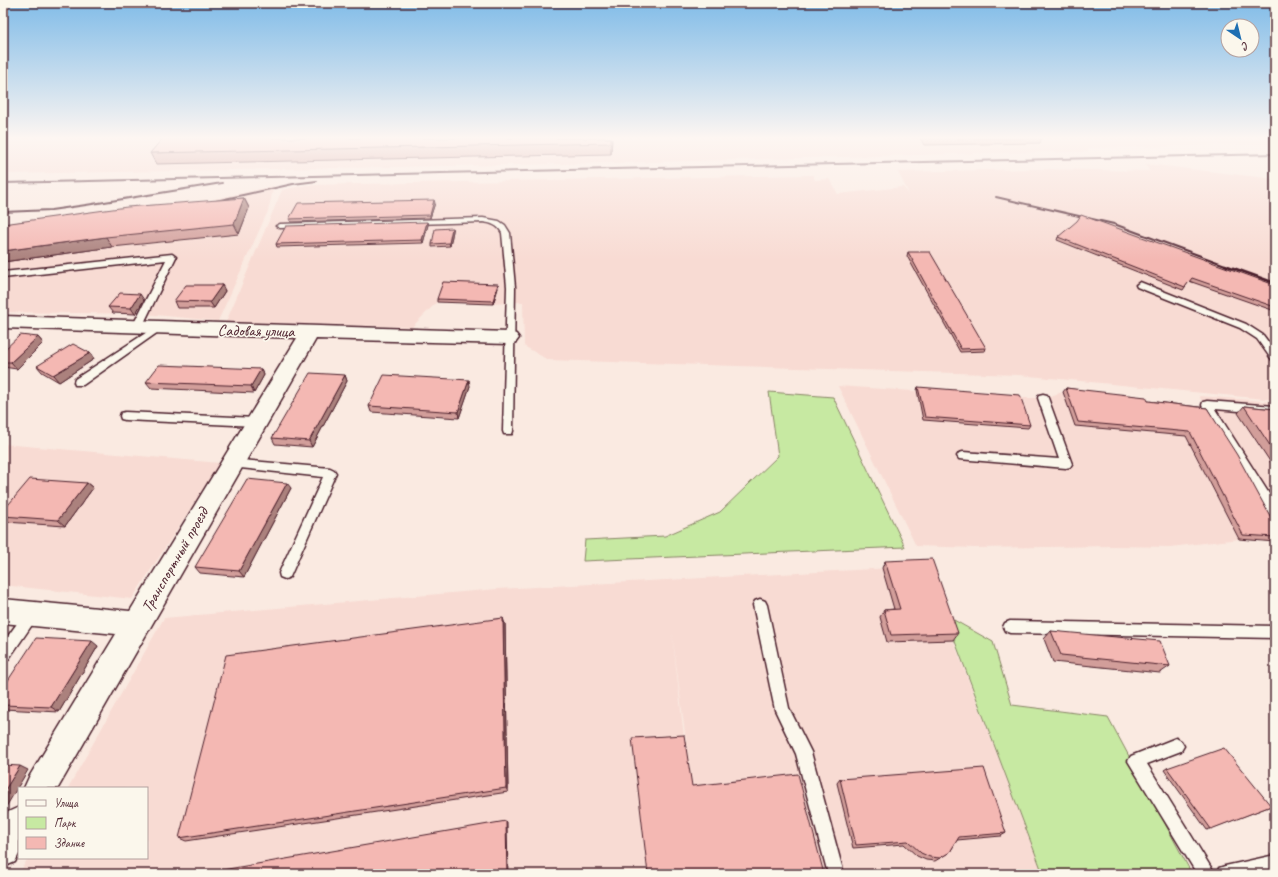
<svg xmlns="http://www.w3.org/2000/svg" width="1278" height="877" font-family="Caveat,sans-serif">
	<style>
		.built { fill: #f8dbd3 }
		.green { fill: #c7e9a2; stroke: #888466 }
		.lines { fill: none; stroke-linecap: round; stroke-linejoin: round }
		.lane-casing { stroke: #4a1f2b; stroke-width: 3 }
		.street-casing { stroke: #4a1f2b; stroke-width: 3 }
		.lane { fill: #fbf7ec; fill-rule: evenodd }
		.street { fill: #fbf7ec; fill-rule: evenodd }
		.rail-far1 { stroke: #4a1f2b; stroke-width: 2 }
		.rail { stroke: #4a1f2b; stroke-width: 2.5 }
		.wall { fill: #d29e9a; stroke: #4a1f2b }
		.shaded-wall { fill: #ab817d; stroke: #4a1f2b }
		.building { fill: #f4b8b3; stroke: #4a1f2b }
		.labels { text-anchor: middle; dominant-baseline: central; stroke-width: 3.5; stroke-linejoin: round; paint-order: stroke }
		.street-label { font-size: 16px; fill: #4a1f2b; stroke: #fbf7ec }
	</style>
	<rect width="100%" height="100%" fill="#faeae1"/>
	<filter id="ink" filterUnits="userSpaceOnUse"><feTurbulence type="fractalNoise" baseFrequency=".025" numOctaves="2"/><feDisplacementMap in="SourceGraphic" scale="8" xChannelSelector="R" yChannelSelector="G"/><feConvolveMatrix kernelMatrix="1 2 1 2 8 2 1 2 1" color-interpolation-filters="sRGB"/></filter>
	<g filter="url(#ink)">
		<path class="built" d="M 3,138 L 1275,138 L 1275,144 L 1088,148 L 1088,152 L 992,153 L 617,163 L 3,174 Z
			M 1146,164 L 1275,179 L 1275,400 L 1019,375 L 548,360 L 524,346 L 523,302 L 493,304 L 437,302 L 412,327 L 226,322 L 282,190 L 306,185 L 813,175 L 815,180 L 829,179 L 838,194 L 903,187 L 909,194 L 898,172 L 1036,169 L 1149,171 Z
			M 274,186 L 268,211 L 218,321 L 145,314 L 3,312 L 3,235 L 133,217 Z
			M 838,386 L 1018,398 L 1043,398 L 1063,392 L 1208,412 L 1199,396 L 1275,402 L 1275,542 L 1239,539 L 1170,547 L 1116,546 L 975,548 L 916,546 Z
			M 3,444 L 220,463 L 132,599 L 3,585 Z
			M 928,566 L 953,640 L 1043,874 L 822,874 L 692,788 L 672,632 L 684,737 L 632,741 L 648,874 L 19,874 L 28,858 L 147,858 L 147,788 L 68,788 L 164,618 L 497,589 Z"/>
		<path class="green" d="M 769,392 L 833,397 L 905,547 L 583,561 L 585,540 L 665,536 L 720,512 L 778,456 Z
			M 945,615 L 993,642 L 1012,705 L 1108,717 L 1192,874 L 1043,874 Z"/>
		<g class="lines">
			<defs>
				<path id="lane" d="M 483,218 L 499,221 L 505,225 L 510,233 L 515,287 L 513,431 L 512,434 L 504,434 L 503,431 L 507,287 L 502,233 C 498,225 491,223 483,222 L 280,228 L 276,226 L 280,224 Z
					M 172,254 L 176,257 L 142,327 L 137,330 L 132,327 L 166,260 L 3,278 L 3,272 Z
					M 1140,282 L 1246,324 L 1263,335 L 1275,351 L 1275,361 L 1272,360 L 1257,339 L 1240,328 L 1137,287 L 1136,285 Z
					M 158,325 L 163,328 L 161,330 L 83,385 L 75,385 L 74,382 L 75,379 Z
					M 1043,394 L 1047,395 L 1048,398 L 1072,464 L 1070,467 L 1066,468 L 959,459 L 957,456 L 959,453 L 963,452 L 1059,459 L 1038,398 L 1039,395 Z
					M 1207,401 L 1275,406 L 1275,414 L 1215,409 L 1275,503 L 1275,518 L 1271,517 L 1203,408 L 1202,405 L 1203,402 Z
					M 125,412 L 256,418 L 260,419 L 261,422 L 260,425 L 256,426 L 125,420 L 121,419 L 120,416 L 121,413 Z
					M 231,459 L 330,468 L 334,470 L 336,473 L 290,577 L 285,579 L 280,577 L 279,573 L 323,477 L 231,467 L 227,466 L 225,463 L 227,460 Z
					M 760,599 L 765,601 L 767,605 L 789,708 L 811,752 L 844,874 L 828,874 L 796,754 L 775,710 L 753,605 L 755,601 Z
					M 31,609 L 36,611 L 38,615 L 36,619 L 8,660 L 3,662 L 3,643 L 26,611 Z
					M 1010,621 L 1275,626 L 1275,638 L 1010,633 L 1005,631 L 1003,627 L 1005,623 Z
					M 1176,738 L 1181,741 L 1184,746 L 1181,751 L 1147,764 L 1215,874 L 1197,874 L 1128,761 L 1131,756 Z
					M 1275,855 L 1275,871 L 1263,874 L 1217,874 L 1219,868 L 1225,866 Z"/>
				<path id="street" d="M 3,316 L 509,332 L 516,334 L 519,338 L 516,342 L 509,344 L 316,339 L 58,788 L 24,788 L 29,777 L 116,634 L 3,623 L 3,599 L 130,611 L 297,338 L 3,328 Z
					M 19,807 L 19,854 L 15,862 L 3,867 L 3,819 L 8,812 Z"/>
			</defs>
			<use href="#lane" class="lane-casing"/>
			<use href="#street" class="street-casing"/>
			<use href="#lane" class="lane"/>
			<use href="#street" class="street"/>
			<path class="rail-far1" d="M 3,183 L 1275,154
				M 996,197 L 1114,224 L 1228,266
				M 211,202 L 293,184 L 317,181
				M 3,212 L 51,210 L 86,205 L 222,183"/>
			<path class="rail" d="M 1225,265 L 1275,283"/>
		</g>
		<path class="wall" d="M 612,138 L 611,154 L 156,164 L 150,153 Z
			M 920,138 L 1042,138 L 1040,143 L 924,145 Z
			M 244,198 L 249,208 L 239,234 L 112,247 L 3,262 L 3,224 Z
			M 435,203 L 430,218 L 291,222 L 289,219 Z
			M 428,225 L 423,243 L 277,247 L 276,244 Z
			M 453,231 L 450,246 L 432,247 L 432,244 Z
			M 1058,237 L 1275,285 L 1275,311 L 1189,281 L 1183,290 L 1057,240 Z
			M 908,252 L 986,348 L 985,351 L 960,352 L 907,256 Z
			M 222,285 L 225,291 L 214,308 L 177,308 L 174,301 Z
			M 498,288 L 493,304 L 437,302 L 437,299 Z
			M 144,300 L 135,314 L 113,313 L 108,307 Z
			M 38,337 L 43,343 L 17,369 L 3,367 L 3,351 Z
			M 90,353 L 94,359 L 59,382 L 42,372 L 37,366 Z
			M 261,369 L 264,375 L 254,393 L 151,388 L 146,382 Z
			M 345,375 L 347,381 L 312,447 L 275,444 L 272,438 Z
			M 470,386 L 459,418 L 371,412 L 369,406 Z
			M 918,387 L 1030,425 L 1028,428 L 923,420 L 917,390 Z
			M 1066,388 L 1148,401 L 1207,408 L 1275,525 L 1275,542 L 1239,539 L 1186,436 L 1075,426 L 1063,392 Z
			M 1244,406 L 1275,409 L 1275,469 L 1238,413 Z
			M 87,483 L 93,488 L 65,526 L 6,522 L 3,519 L 3,511 Z
			M 291,488 L 244,577 L 200,573 L 195,567 Z
			M 885,561 L 958,633 L 953,640 L 887,642 L 880,617 L 884,610 L 894,609 L 882,568 Z
			M 505,624 L 508,792 L 186,841 L 179,838 Z
			M 1051,631 L 1170,666 L 1160,673 L 1053,662 L 1044,639 Z
			M 98,646 L 59,712 L 3,709 L 3,688 Z
			M 1167,768 L 1271,806 L 1207,830 L 1164,770 Z
			M 840,779 L 1006,833 L 1001,836 L 957,840 L 950,852 L 935,861 L 926,860 L 917,856 L 904,844 L 853,848 L 837,783 Z"/>
		<path class="shaded-wall" d="M 611,138 L 612,138 L 611,154 Z
			M 244,198 L 249,208 L 239,234 L 234,224 Z
			M 434,200 L 435,203 L 430,218 L 430,215 Z
			M 427,222 L 428,225 L 423,243 L 422,240 Z
			M 452,228 L 453,231 L 450,246 L 449,243 Z
			M 106,237 L 112,247 L 3,262 L 3,251 Z
			M 498,284 L 498,288 L 493,304 L 493,301 Z
			M 222,285 L 225,291 L 214,308 L 210,302 Z
			M 140,294 L 144,300 L 135,314 L 131,308 Z
			M 38,337 L 43,343 L 17,369 L 11,362 Z
			M 90,353 L 94,359 L 59,382 L 53,375 Z
			M 261,369 L 264,375 L 254,393 L 251,386 Z
			M 345,375 L 347,381 L 312,447 L 309,441 Z
			M 469,380 L 470,386 L 459,418 L 458,412 Z
			M 87,483 L 93,488 L 65,526 L 58,520 Z
			M 287,483 L 291,488 L 244,577 L 239,571 Z
			M 503,618 L 505,624 L 508,792 L 506,788 Z
			M 92,641 L 98,646 L 59,712 L 51,707 Z
			M 20,766 L 28,770 L 3,812 L 3,793 Z
			M 506,821 L 507,822 L 508,874 L 507,874 Z"/>
		<path class="building" d="M 163,138 L 611,138 L 611,143 L 150,153 Z
			M 244,198 L 234,224 L 106,237 L 3,251 L 3,224 L 127,207 Z
			M 434,200 L 430,215 L 289,219 L 298,203 Z
			M 1081,215 L 1275,285 L 1275,307 L 1192,278 L 1185,287 L 1058,237 L 1077,221 Z
			M 427,222 L 422,240 L 276,244 L 286,226 Z
			M 452,228 L 449,243 L 432,244 L 435,229 Z
			M 908,252 L 930,252 L 986,348 L 961,349 Z
			M 443,282 L 498,284 L 493,301 L 437,299 Z
			M 186,285 L 222,285 L 210,302 L 174,301 Z
			M 120,293 L 140,294 L 131,308 L 108,307 Z
			M 20,335 L 38,337 L 11,362 L 3,362 L 3,351 Z
			M 73,344 L 90,353 L 53,375 L 37,366 Z
			M 159,365 L 261,369 L 251,386 L 146,382 Z
			M 310,373 L 345,375 L 309,441 L 272,438 Z
			M 384,375 L 469,380 L 458,412 L 369,406 Z
			M 918,387 L 1020,395 L 1030,425 L 925,417 Z
			M 1066,388 L 1146,397 L 1148,401 L 1207,408 L 1237,455 L 1275,525 L 1275,537 L 1243,535 L 1190,432 L 1078,422 Z
			M 1244,406 L 1275,409 L 1275,453 Z
			M 30,479 L 87,483 L 58,520 L 3,516 L 3,511 Z
			M 247,479 L 287,483 L 239,571 L 195,567 Z
			M 932,559 L 958,633 L 891,635 L 884,610 L 900,609 L 885,561 Z
			M 503,618 L 506,788 L 179,838 L 226,655 Z
			M 1051,631 L 1160,641 L 1170,666 L 1061,655 Z
			M 36,638 L 92,641 L 51,707 L 3,705 L 3,688 Z
			M 684,735 L 692,786 L 798,774 L 824,874 L 648,874 L 632,738 Z
			M 1224,748 L 1271,806 L 1211,829 L 1167,768 Z
			M 3,765 L 20,766 L 3,793 Z
			M 984,768 L 1006,833 L 959,837 L 950,852 L 940,858 L 930,857 L 921,853 L 908,841 L 856,845 L 840,779 Z
			M 506,821 L 507,874 L 199,874 Z"/>
	</g>
	<linearGradient id="sky" x2="0" y2="1"><stop stop-color="#81bce8"/><stop offset="0.53" stop-color="#fdf6f2"/><stop offset="1" stop-color="#fdf6f2" stop-opacity="0"/></linearGradient>
	<rect width="1278" height="260" fill="url(#sky)"/>
	<g class="labels">
		<g class="street-label">
			<text transform="translate(256 331) rotate(1)">Садовая улица</text>
			<text transform="translate(175 560) rotate(-60)">Транспортный проезд</text>
		</g>
	</g>
	<rect width="1278" height="877" fill="none" stroke="#fbf7ec" stroke-width="16"/>
	<rect x="8" y="8" width="1262" height="861" fill="none" stroke="#4a1f2b" stroke-width="1.5" filter="url(#ink)"/>
	<rect x="18" y="787" width="130" height="72" fill="#fbf7ec" stroke="#b4a19f"/>
	<rect x="26" y="800" width="20" height="6" fill="#fbf7ec" stroke="#b4a19f"/>
	<text x="54" y="807" font-size="12" fill="#4a1f2b">Улица</text>
	<rect x="26" y="817" width="20" height="12" fill="#c7e9a2" stroke="#b4a19f"/>
	<text x="54" y="827" font-size="12" fill="#4a1f2b">Парк</text>
	<rect x="26" y="837" width="20" height="12" fill="#f4b8b3" stroke="#b4a19f"/>
	<text x="54" y="847" font-size="12" fill="#4a1f2b">Здание</text>
	<g transform="translate(1240 38) rotate(145)"><circle r="19" fill="#fbf7ec" stroke="#b4a19f"/>
	<path d="M0-3L7 15L0 10L-7 15Z" fill="#1f6fb2"/>
	<text y="-6" font-size="11" font-weight="bold" text-anchor="middle" fill="#4a1f2b">С</text>
	</g>
</svg>
